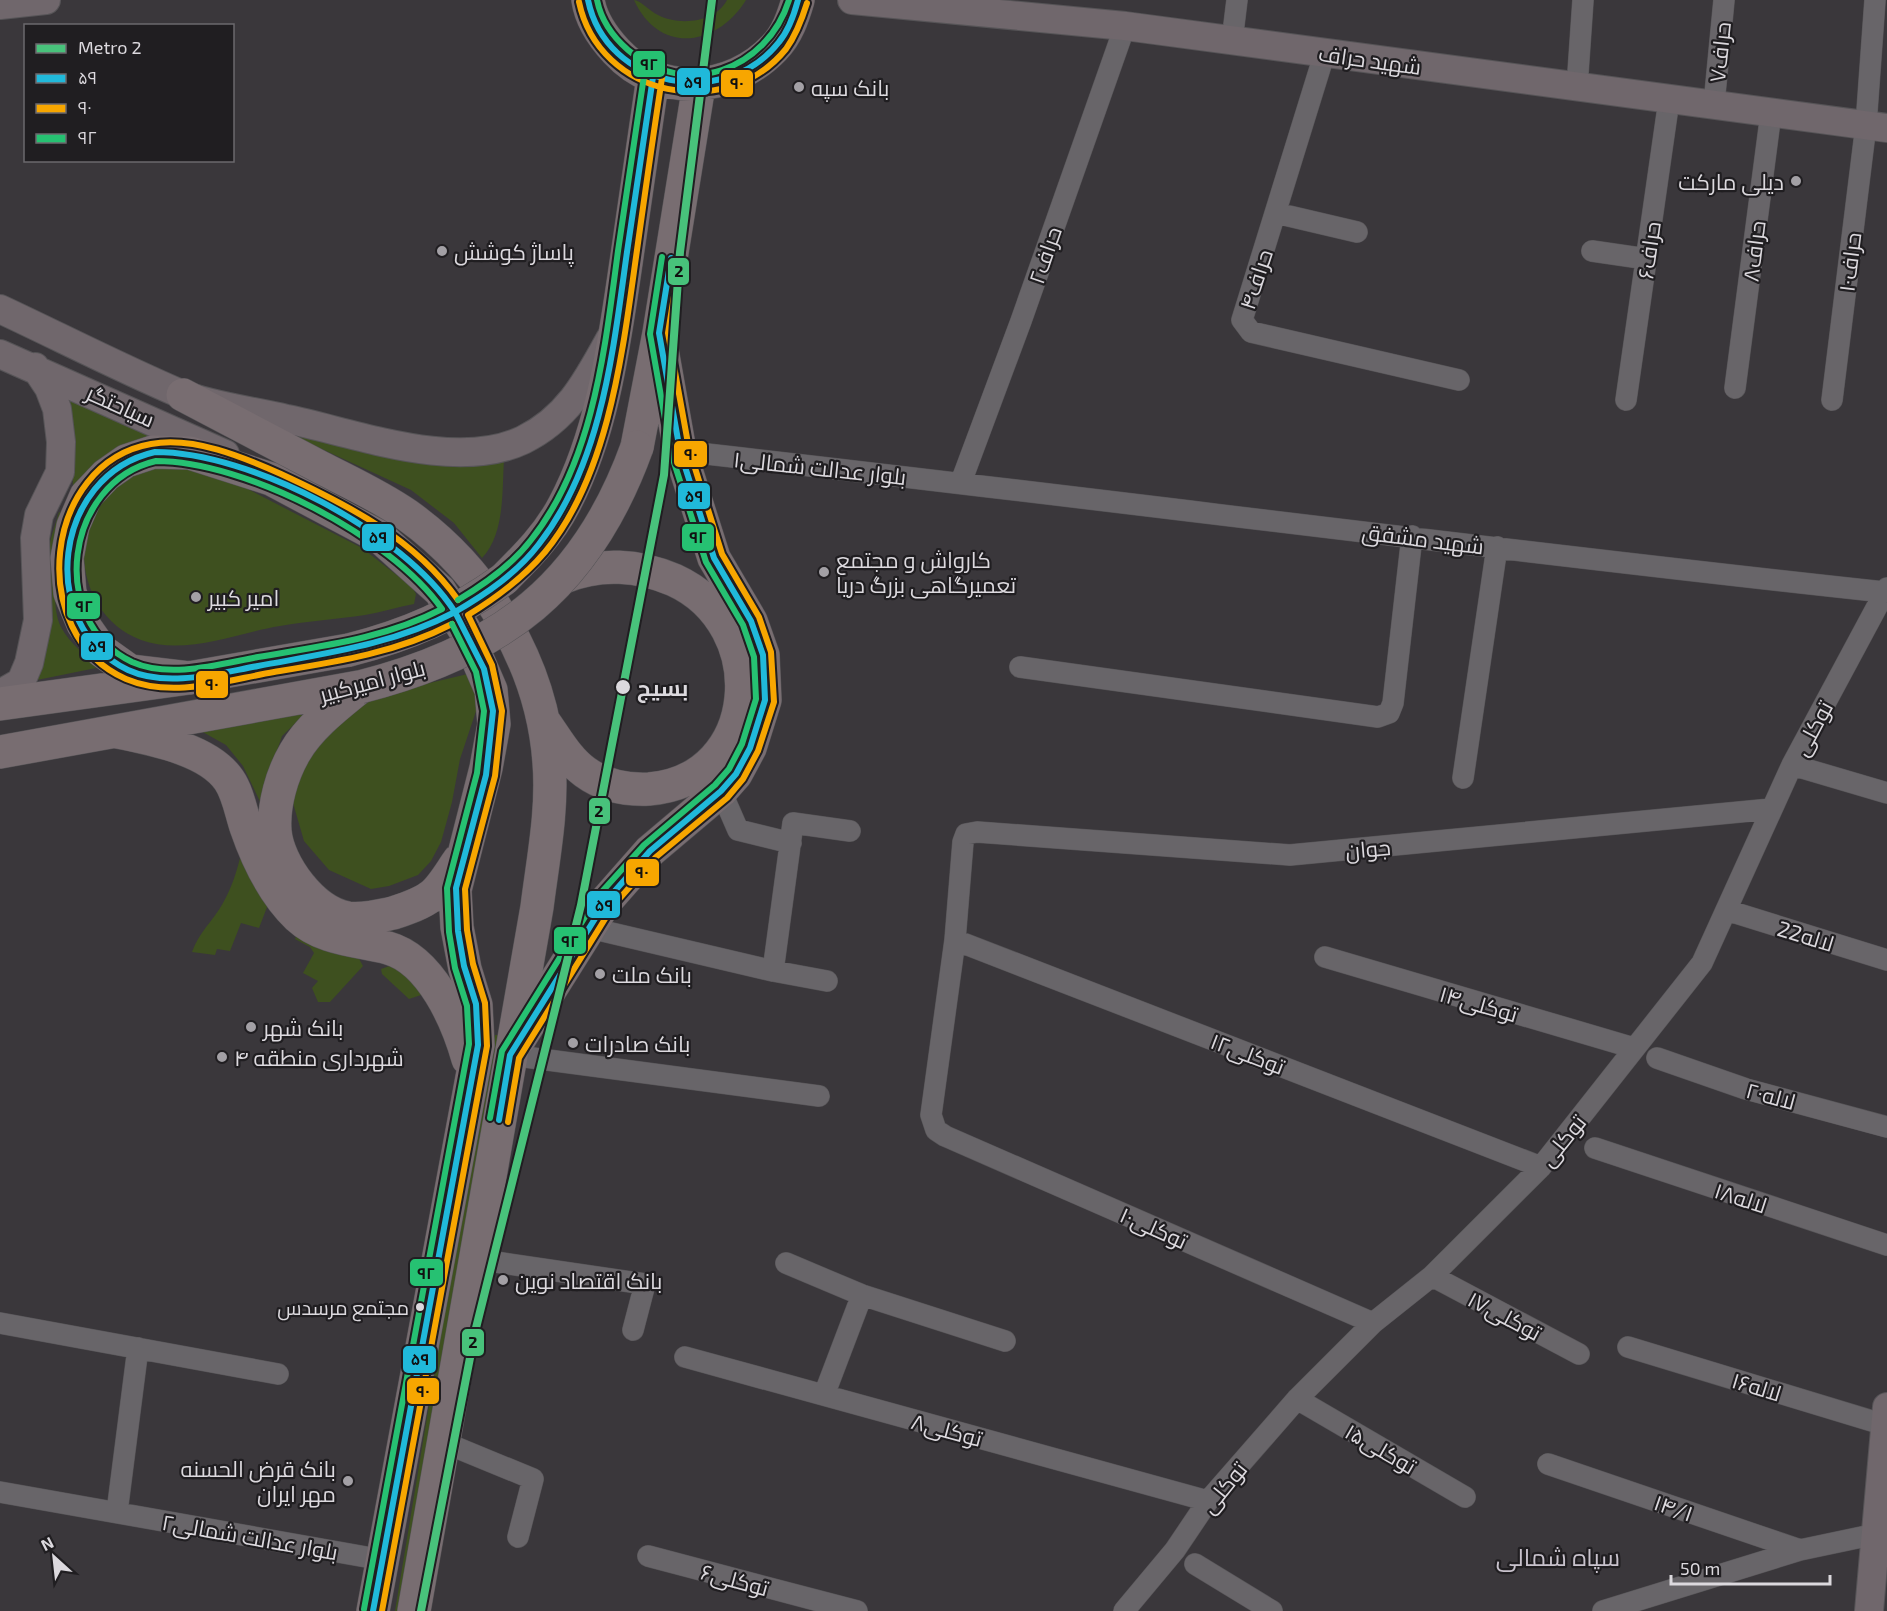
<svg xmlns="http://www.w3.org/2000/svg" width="1887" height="1611" font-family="'Exo 2',Cairo,sans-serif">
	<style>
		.green { fill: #3e501f }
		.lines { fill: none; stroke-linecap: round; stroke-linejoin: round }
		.street-casing { stroke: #565457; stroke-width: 22 }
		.secondary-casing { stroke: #565457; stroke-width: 30 }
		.primary-casing { stroke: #565457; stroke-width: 34 }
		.street { stroke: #686569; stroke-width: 21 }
		.secondary { stroke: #70676c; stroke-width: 28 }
		.primary { stroke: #786d71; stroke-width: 33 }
		.primary-bridge-casing { stroke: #565457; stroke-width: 34; stroke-linecap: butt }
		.primary-bridge { stroke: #786d71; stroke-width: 33 }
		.bus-1-casing { stroke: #201e21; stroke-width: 10 }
		.bus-2-casing { stroke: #201e21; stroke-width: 10 }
		.bus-3-casing { stroke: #201e21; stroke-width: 10 }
		.bus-1 { stroke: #20b9da; stroke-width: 6 }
		.bus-2 { stroke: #f7a600; stroke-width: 6 }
		.bus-3 { stroke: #26c172; stroke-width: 6 }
		.metro-1-casing { stroke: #201e21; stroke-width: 12 }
		.metro-1 { stroke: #48c27b; stroke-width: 8 }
		.poi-dot { fill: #a3a0a5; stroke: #201e21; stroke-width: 2 }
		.stop-dot { fill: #dcd9de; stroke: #201e21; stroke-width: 2 }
		.labels { text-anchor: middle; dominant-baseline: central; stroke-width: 4.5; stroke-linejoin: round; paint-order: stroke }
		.bus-label { font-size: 20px; fill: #dcd9de; stroke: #201e21; text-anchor: end }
		.street-label { font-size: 22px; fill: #dcd9de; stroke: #201e21 }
		.poi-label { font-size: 22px; fill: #dcd9de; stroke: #201e21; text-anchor: start }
		.stop-label { font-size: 22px; font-weight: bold; fill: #dcd9de; stroke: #201e21; text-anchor: start }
		.neighbourhood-label { font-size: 24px; fill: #c8c2cc; stroke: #201e21 }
		.line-badge { stroke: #201e21; stroke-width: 2 }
		.pale-badge-label { font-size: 16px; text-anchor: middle; font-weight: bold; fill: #111 }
	</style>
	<rect width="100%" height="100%" fill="#3a373b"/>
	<path class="green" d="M 634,0 C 642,1 649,11 658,15 C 679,26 715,23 727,0 L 746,0 C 717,47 659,55 634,0 Z
		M 65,394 L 167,437 C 126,451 99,454 73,490 L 72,446 Z
		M 274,427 L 504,459 C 502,491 505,534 482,558 L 454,523 L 411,490 Z
		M 171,464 L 236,483 L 362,548 L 412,587 L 416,594 L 414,604 C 398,607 382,612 365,615 C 337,619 308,621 280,626 C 236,633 185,656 141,640 C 92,622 73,564 90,519 C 93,512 95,499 101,494 C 119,477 146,469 171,464 Z
		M 59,512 L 66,515 C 62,546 47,599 61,627 C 70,644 86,656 101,667 L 37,680 C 51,638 43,607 46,566 C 47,547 54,529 59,512 Z
		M 472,673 L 480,699 L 460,759 L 452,802 L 441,842 L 431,861 L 418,875 L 389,886 L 371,889 L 329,870 L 304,841 L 293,803 L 304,759 L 344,713 L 379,695 Z
		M 312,707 L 282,736 L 267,780 L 267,816 L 243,766 L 226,745 L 192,726 Z
		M 241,854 L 269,902 L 259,928 L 241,923 L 230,951 L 217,949 L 215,955 L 192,952 C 199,932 213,921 223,903 C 232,887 237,871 241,854 Z
		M 299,929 L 358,957 L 363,966 L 330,1002 L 318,1002 L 312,988 L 318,981 L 303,973 L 314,953 L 310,947 L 295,939 Z
		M 395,964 L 424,994 L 409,999 L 382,974 L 381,969 Z
		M 495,1035 L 499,1035 L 404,1611 L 395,1611 L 458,1230 Z"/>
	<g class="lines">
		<defs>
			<path id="street" d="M 1232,41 L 1237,0
				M 1325,52 L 1242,320 L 1251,332 L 1459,380
				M 1577,87 L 1583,0
				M 1714,104 L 1724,0
				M 1276,213 L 1357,232
				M 1592,251 L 1647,259
				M 1735,388 L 1771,113
				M 1626,400 L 1669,100
				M 1832,400 L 1866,125 L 1875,0
				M 680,451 C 1082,496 1482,549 1884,592
				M 961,482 L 1021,321 L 1125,26
				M 1020,667 L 1378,717 L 1389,713 L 1393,703 L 1412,536
				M 1792,765 L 1887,793
				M 1463,778 L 1497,547
				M 721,791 L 738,830 L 791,843
				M 1726,910 L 1887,960
				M 590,928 L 773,971 L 827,981
				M 955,940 L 1541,1167
				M 1325,957 L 1634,1048
				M 773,971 L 793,823 L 850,831
				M 510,1055 L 819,1096
				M 1657,1058 L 1746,1089 L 1887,1127
				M 1595,1148 L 1887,1245
				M 475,1259 L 645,1284 L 633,1330
				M 786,1263 L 862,1295 L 1005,1341
				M 1432,1276 L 1579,1354
				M 0,1323 L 278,1374
				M 1373,1323 L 945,1136 L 936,1130 L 931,1115 L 955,940 L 963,842 L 966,834 L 977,832 L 1290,855 L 1771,809
				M 1628,1347 L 1885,1425
				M 685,1357 L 1208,1501
				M 824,1395 L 862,1295
				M 1297,1399 L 1465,1497
				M 443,1442 L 533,1479 L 518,1537
				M 1548,1464 L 1800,1550
				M 0,1492 L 383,1560
				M 117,1512 L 138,1348
				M 648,1556 L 857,1611
				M 1195,1564 L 1272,1611
				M 1124,1611 L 1175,1550 L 1208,1501 L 1297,1399 L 1373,1323 L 1432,1276 L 1541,1167 L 1702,963 L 1792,765 L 1887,588
				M 1603,1611 L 1800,1550 L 1876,1534"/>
			<path id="secondary" d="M 852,0 L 1125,26 L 1887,128
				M 0,5 L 46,0
				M 0,309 C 60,337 120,368 181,394 C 212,406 254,411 287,419 C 355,433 456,472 523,440 C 568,418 587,381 610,339
				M 0,354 L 225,454
				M 0,694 L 21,682 L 29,663 L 38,620 L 35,538 L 39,515 L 60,472 L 61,442 L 57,409 L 49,388 L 35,367
				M 1869,1611 L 1887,1407"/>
			<path id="primary" d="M 588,0 C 591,20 603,37 616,51 C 659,98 731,93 774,48 C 787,35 793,17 798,0
				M 183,395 C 229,419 274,443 320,467 C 349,482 380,496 407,515 C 487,572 542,665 549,762 C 553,810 543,859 537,907 L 414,1611
				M 637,447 L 659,333 L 699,85
				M 504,579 C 527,556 549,534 564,505 C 603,432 614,344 626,263 C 635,201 644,139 653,77
				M 189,678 L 130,671 L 102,651 L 83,624 L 70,593 L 67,558 L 73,526 L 86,496 L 106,475 L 126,461 L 153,452 L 190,453 L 271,479 L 380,537 L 440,591 L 466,632 L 491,690 L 494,724 L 486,768 L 455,890 L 457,927 L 465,969 L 476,1005 L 478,1045 L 373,1611
				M 360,687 C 338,705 310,726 295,752 C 282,774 273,805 275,831 C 278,865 313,912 348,918 C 363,920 379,916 393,913 C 405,909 421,904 431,896 C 442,888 451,871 459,860
				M 0,704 L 189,678 L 349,650
				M 545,723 C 557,740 568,760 585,772 C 604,786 627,790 649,789 C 762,780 773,625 674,580 C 639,565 600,562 564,577
				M 118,732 C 151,739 208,749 229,780 C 238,793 241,812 246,827 C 257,859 273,893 298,917 C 323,940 357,940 388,948 C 431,960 457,1020 468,1059
				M 0,752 L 359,687
				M 520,1038 L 606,901 L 650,851 L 721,791 L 736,774 L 750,748 L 765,700 L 763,655 L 751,621 L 714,558 L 680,451 L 659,333"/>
		</defs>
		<use href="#street" class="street-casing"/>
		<use href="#secondary" class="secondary-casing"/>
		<use href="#primary" class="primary-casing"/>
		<use href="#street" class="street"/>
		<use href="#secondary" class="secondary"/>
		<use href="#primary" class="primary"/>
		<defs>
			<path id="primary-bridge" d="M 349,650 C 408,635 454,615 504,579
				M 360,687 C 502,651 587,586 637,447"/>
		</defs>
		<use href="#primary-bridge" class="primary-bridge-casing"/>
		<use href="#primary-bridge" class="primary-bridge"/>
		<defs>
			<path id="bus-1" d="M 588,0 C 606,88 725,111 779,42 C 789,30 794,15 798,0
				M 155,452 C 250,452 403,531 455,612 C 392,645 327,653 258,666 C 219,673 167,688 128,670 C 35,625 53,475 155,452 Z
				M 455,612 C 486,594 517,573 539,544 C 602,463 613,351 627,252 C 636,194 644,135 653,77
				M 499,1120 L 510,1055 L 606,901 L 650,851 L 721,791 L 736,774 L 750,748 L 765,700 L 763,655 L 751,621 L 714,558 L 680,451 L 659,333 L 671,258
				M 373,1611 L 478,1045 L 476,1004 L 464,966 L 458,931 L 456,888 L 486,775 L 493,711 L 484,669 L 455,612"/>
			<path id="bus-2" d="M 579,2 C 599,97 726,123 786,49 C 796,35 802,19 807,3
				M 452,624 C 396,653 336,662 274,672 C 227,680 173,699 126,679 C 25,635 43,463 151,444 C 193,436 243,457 281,474 C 348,505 415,539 458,600
				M 508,1122 L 519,1058 L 613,906 L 656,857 L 727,798 L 743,779 L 758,751 L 774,702 L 771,652 L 759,617 L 722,554 L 689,449 L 668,333 L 680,259
				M 382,1611 L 487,1046 L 485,1003 L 473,964 L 467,930 L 465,889 L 495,776 L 502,711 L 492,665 L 468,615 C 496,598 523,578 545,552 C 610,473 623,348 637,250 C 645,193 653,136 662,78"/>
			<path id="bus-3" d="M 597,0 C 601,20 613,37 628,50 C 686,100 767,70 789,0
				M 156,461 C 245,461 391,536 442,609 C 384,639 321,646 258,657 C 220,664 170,679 132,662 C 46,621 65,482 156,461 Z
				M 458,600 C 485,584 512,565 531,540 C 594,461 605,347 618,251 C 627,193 635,134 644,76
				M 490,1118 L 502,1051 L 598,896 L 644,845 L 715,785 L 729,769 L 742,744 L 756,699 L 754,657 L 743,625 L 706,562 L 671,453 L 650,334 L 662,257
				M 364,1609 L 469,1044 L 467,1006 L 455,968 L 449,932 L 447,888 L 477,773 L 484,711 L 476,672 L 452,624"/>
		</defs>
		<use href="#bus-1" class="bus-1-casing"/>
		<use href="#bus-2" class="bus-2-casing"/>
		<use href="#bus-3" class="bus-3-casing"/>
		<use href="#bus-1" class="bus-1"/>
		<use href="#bus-2" class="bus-2"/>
		<use href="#bus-3" class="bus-3"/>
		<defs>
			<path id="metro-1" d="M 421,1611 L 475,1332 L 581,905 L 664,475 L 680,252 L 712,0"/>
		</defs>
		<use href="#metro-1" class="metro-1-casing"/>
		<use href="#metro-1" class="metro-1"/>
	</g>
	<g class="poi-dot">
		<circle cx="799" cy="87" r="6"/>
		<circle cx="1796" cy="181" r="6"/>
		<circle cx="442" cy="251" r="6"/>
		<circle cx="824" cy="572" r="6"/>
		<circle cx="196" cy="597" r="6"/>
		<circle cx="600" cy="974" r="6"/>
		<circle cx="251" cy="1027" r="6"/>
		<circle cx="573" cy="1043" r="6"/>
		<circle cx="222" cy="1057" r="6"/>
		<circle cx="503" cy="1280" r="6"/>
		<circle cx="348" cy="1481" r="6"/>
	</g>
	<g class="stop-dot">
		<circle cx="623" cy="687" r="8"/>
		<circle cx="420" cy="1307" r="5"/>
	</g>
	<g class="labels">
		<g class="bus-label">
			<text x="409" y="1307">مجتمع مرسدس</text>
		</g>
		<g class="street-label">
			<text transform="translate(1719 52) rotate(-84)">حراف۷</text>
			<text transform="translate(1370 59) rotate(8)">شهید حراف</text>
			<text transform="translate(1648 250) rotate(-82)">حراف۶</text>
			<text transform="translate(1753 251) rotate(-83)">حراف۸</text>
			<text transform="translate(1044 255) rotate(-71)">حراف۲</text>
			<text transform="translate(1849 262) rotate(-83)">حراف۱۰</text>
			<text transform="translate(1255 279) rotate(-72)">حراف۴</text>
			<text transform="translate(121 405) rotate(24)">سیاحتگر</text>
			<text transform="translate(820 467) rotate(6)">بلوار عدالت شمالی۱</text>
			<text transform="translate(1423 538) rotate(7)">شهید مشفق</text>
			<text transform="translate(372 680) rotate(-15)">بلوار امیرکبیر</text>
			<text transform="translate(1812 728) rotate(-62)">توکلی</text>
			<text transform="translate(1368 848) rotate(-5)">جوان</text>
			<text transform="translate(1806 935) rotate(17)">22لاله</text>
			<text transform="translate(1479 1003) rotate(16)">توکلی۱۴</text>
			<text transform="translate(1248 1053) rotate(21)">توکلی۱۲</text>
			<text transform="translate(1771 1095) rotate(15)">لاله۲۰</text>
			<text transform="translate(1562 1140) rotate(-51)">توکلی</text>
			<text transform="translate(1741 1197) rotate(18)">لاله۱۸</text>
			<text transform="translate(1154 1227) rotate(24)">۱۰توکلی</text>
			<text transform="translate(1505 1315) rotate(28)">توکلی۱۷</text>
			<text transform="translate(1757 1386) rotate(17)">لاله۱۶</text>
			<text transform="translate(947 1429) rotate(15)">توکلی۸</text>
			<text transform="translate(1381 1448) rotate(30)">توکلی۱۵</text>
			<text transform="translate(1223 1487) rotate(-51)">توکلی</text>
			<text transform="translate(1674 1507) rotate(19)">۱۴/۱</text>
			<text transform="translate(250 1536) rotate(10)">بلوار عدالت شمالی۲</text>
			<text transform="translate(735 1579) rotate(15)">توکلی۶</text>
		</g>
		<g class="poi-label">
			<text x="811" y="87">بانک سپه</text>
			<text x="1784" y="181" text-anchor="end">دیلی مارکت</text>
			<text x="454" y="251">پاساژ کوشش</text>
			<text x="836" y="559">کارواش و مجتمع<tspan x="836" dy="25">تعمیرگاهی بزرگ دریا</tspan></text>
			<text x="208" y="597">امیر کبیر</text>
			<text x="612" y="974">بانک ملت</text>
			<text x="263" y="1027">بانک شهر</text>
			<text x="585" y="1043">بانک صادرات</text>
			<text x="234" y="1057">شهرداری منطقه ۴</text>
			<text x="515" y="1280">بانک اقتصاد نوین</text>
			<text x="336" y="1468" text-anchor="end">بانک قرض الحسنه<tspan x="336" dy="25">مهر ایران</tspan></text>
		</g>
		<g class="stop-label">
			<text x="637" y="687">بسیج</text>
		</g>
		<g class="neighbourhood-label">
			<text x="1558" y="1556">سپاه شمالی</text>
		</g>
	</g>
	<g class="line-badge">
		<rect x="632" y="50" width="34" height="28" rx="6" fill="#26c172"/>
		<rect x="676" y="67" width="35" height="29" rx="6" fill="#20b9da"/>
		<rect x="720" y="69" width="34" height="29" rx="6" fill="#f7a600"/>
		<rect x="667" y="257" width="23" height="29" rx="6" fill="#48c27b"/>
		<rect x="673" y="440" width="35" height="28" rx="6" fill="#f7a600"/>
		<rect x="677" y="482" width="34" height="28" rx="6" fill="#20b9da"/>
		<rect x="361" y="523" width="34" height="29" rx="6" fill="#20b9da"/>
		<rect x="681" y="523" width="34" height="29" rx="6" fill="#26c172"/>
		<rect x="66" y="592" width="35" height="28" rx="6" fill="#26c172"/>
		<rect x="80" y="632" width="34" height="29" rx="6" fill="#20b9da"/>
		<rect x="195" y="670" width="34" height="29" rx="6" fill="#f7a600"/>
		<rect x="588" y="797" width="23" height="28" rx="6" fill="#48c27b"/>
		<rect x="625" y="858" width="35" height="29" rx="6" fill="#f7a600"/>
		<rect x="586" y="890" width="35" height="29" rx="6" fill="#20b9da"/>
		<rect x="553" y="926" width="34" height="29" rx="6" fill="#26c172"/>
		<rect x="409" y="1258" width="35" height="29" rx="6" fill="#26c172"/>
		<rect x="461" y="1328" width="24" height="29" rx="6" fill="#48c27b"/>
		<rect x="402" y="1345" width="35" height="29" rx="6" fill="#20b9da"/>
		<rect x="406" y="1377" width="34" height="28" rx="6" fill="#f7a600"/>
	</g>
	<g class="pale-badge-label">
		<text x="649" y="70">۹۲</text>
		<text x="693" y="88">۵۹</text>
		<text x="737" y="89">۹۰</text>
		<text x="679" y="277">2</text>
		<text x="691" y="460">۹۰</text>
		<text x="694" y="502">۵۹</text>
		<text x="378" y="543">۵۹</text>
		<text x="698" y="543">۹۲</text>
		<text x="84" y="612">۹۲</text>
		<text x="97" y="652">۵۹</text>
		<text x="212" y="690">۹۰</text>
		<text x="599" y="817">2</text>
		<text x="642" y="878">۹۰</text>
		<text x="604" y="911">۵۹</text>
		<text x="570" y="947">۹۲</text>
		<text x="426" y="1279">۹۲</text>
		<text x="473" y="1348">2</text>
		<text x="420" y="1365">۵۹</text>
		<text x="423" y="1397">۹۰</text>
	</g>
	<rect x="24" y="24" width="210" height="138" fill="#201e21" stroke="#6b696d" stroke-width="1.5"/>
	<rect x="36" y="44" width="30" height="9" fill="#48c27b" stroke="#6b696d" stroke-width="1.5"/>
	<text x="78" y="54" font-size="18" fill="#dcd9de">Metro 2</text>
	<rect x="36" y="74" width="30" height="9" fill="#20b9da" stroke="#6b696d" stroke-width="1.5"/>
	<text x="78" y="84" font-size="18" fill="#dcd9de">۵۹</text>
	<rect x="36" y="104" width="30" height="9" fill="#f7a600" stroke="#6b696d" stroke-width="1.5"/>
	<text x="78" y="114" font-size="18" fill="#dcd9de">۹۰</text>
	<rect x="36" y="134" width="30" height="9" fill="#26c172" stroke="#6b696d" stroke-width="1.5"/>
	<text x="78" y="144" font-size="18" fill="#dcd9de">۹۲</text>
	<g transform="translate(54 1557) rotate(333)" stroke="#201e21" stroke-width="4.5" paint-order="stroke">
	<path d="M0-4.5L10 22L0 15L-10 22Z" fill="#dcd9de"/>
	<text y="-9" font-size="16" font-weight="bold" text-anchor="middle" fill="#dcd9de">N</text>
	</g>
	<path d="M1671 1575v9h159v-9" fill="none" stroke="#dcd9de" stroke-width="3"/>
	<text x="1680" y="1575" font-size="18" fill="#dcd9de" stroke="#201e21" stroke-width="4.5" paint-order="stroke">50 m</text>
</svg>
